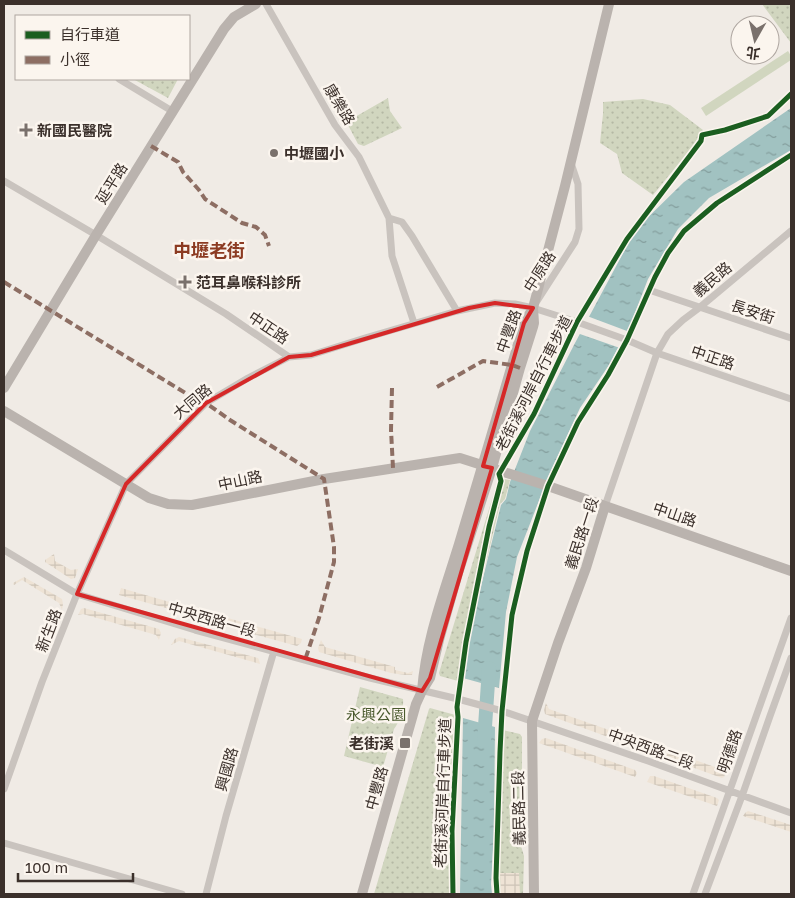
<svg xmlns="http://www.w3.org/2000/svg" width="795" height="898" font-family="'Golos Text','Noto Sans TC',sans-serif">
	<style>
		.grass { fill: #d1d6bf }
		.park { fill: url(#park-dots) }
		.plaza { fill: url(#plaza-grid) }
		.water { fill: url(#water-ripples) }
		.pier { fill: #f0ebe5 }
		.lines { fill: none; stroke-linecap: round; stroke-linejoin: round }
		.river { stroke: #a1c2c1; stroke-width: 14 }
		.street { stroke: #c9c3be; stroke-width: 7 }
		.secondary { stroke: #bab3ae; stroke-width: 10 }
		.quiet { stroke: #8d6e63; stroke-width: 4; stroke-dasharray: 8 4; stroke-linecap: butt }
		.cycleway-casing { stroke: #fbf5ee; stroke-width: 8 }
		.cycleway { stroke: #1b5e20; stroke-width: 5 }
		.marked { fill: none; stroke: #d62828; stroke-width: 4; stroke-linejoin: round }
		.poi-dot { fill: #7a716c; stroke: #fbf5ee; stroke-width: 2 }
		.labels { text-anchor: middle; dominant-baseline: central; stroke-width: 5; stroke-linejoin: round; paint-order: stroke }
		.street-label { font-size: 15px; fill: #3b302b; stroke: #fbf5ee }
		.poi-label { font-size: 15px; font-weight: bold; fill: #3b302b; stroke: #fbf5ee; text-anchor: start }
		.park-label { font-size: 15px; fill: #4a5a2e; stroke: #fbf5ee }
		.quarter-label { font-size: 18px; font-weight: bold; fill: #8c3b22; stroke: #fbf5ee }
	</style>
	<defs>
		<pattern id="park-dots" width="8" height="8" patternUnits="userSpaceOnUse" patternTransform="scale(1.25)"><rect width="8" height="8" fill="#d1d6bf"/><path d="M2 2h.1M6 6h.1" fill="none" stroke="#b4b8a4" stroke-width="1.8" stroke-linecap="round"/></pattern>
		<pattern id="plaza-grid" width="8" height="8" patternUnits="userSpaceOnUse" patternTransform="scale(1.25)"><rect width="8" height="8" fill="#eee3d5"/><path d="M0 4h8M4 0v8" fill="none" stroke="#cdc3b7"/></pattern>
		<pattern id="water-ripples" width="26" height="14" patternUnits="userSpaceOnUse" patternTransform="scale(1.25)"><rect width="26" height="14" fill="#a1c2c1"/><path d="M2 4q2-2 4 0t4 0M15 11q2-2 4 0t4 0" fill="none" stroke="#849e9d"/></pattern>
	</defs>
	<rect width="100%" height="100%" fill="#f0ebe5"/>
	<path class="grass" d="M 788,51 L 791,56 L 791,60 L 706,116 L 701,108 Z"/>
	<path class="park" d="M 762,4 L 791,4 L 791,43 Z
		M 133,79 L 178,79 L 168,98 Z
		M 388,98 L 390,111 L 402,128 L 364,146 L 358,144 L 348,125 L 348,121 Z
		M 643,99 L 670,105 L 703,130 L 692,147 L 653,195 L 622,173 L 617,154 L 600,143 L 603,114 L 603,102 Z
		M 504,479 L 510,480 L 505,499 L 500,504 L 467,643 L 463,678 L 462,680 L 458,681 L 440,676 L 439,673 L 496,486 Z
		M 360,687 L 403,699 C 404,708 400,721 394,729 L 383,767 L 344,756 Z
		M 430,708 L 459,716 L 457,725 L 452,831 L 453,894 L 374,894 L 429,709 Z
		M 503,730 L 520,734 L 522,737 L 522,797 L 518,817 L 519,839 L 524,856 L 523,894 L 497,894 L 496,878 L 500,752 L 501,732 Z"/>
	<path class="plaza" d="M 54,554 L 55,561 L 71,570 L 78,569 L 75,578 L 71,579 L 45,562 L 45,560 Z
		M 24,577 L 62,599 L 63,604 L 62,610 L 59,603 L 22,580 L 14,585 L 13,583 Z
		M 121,588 L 194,609 L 199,607 L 196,615 L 191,615 L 119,595 Z
		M 84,608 L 159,629 L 161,633 L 159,640 L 156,635 L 83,614 L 78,615 L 81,609 Z
		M 203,611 L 302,639 L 301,643 L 297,646 L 202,620 L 201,618 Z
		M 179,637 L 258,658 L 259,660 L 260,664 L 179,641 L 171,645 L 175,639 Z
		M 321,640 L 325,647 L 395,667 L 395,670 L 408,673 L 413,671 L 412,675 L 405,675 L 391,673 L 319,652 L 318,648 Z
		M 546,703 L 549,709 L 649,744 L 646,748 L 641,749 L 545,714 L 544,710 Z
		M 546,738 L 635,770 L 637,773 L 635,777 L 539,743 L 542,739 Z
		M 664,749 L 726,771 L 724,777 L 722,778 L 661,756 L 661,754 Z
		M 650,776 L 654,776 L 717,798 L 719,800 L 717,806 L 647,782 Z
		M 748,811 L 791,825 L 791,832 L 743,816 L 745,813 Z
		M 500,873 L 519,873 L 520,894 L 501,894 Z"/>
	<path class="water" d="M 791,108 L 791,150 L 709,198 L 678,229 L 648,279 L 631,323 L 609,365 L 580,408 L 549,475 L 517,557 L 506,612 L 499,688 L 463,678 L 467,643 L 501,505 L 506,499 L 510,482 L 530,431 L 575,343 L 636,229 L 684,182 Z
		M 463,718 L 495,727 L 494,833 L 491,884 L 492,894 L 460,894 Z"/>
	<path class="pier" d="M 587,316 L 627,331 L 620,348 L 577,333 Z"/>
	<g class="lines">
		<path class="river" d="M 484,741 L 489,668"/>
		<path class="street" d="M 266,4 L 335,125 L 359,157 L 389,218 L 392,256 L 414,323
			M 119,79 L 172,111
			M 4,181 L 96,235 L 226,314 L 289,357 L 311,355 L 365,338 L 457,311 L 495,303 L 515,304 L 533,308 L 577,322 L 627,340 L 657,353 L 791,399
			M 389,218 L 402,222 L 412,236 L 457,311
			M 649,290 L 791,338
			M 537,301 L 575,242 L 579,229 L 578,184 L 571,163
			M 605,506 L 657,353 L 668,334 L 683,320 L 699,308 L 791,231
			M 4,550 L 77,594 L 195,630 L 370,678 L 458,699 L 502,711 L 648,761 L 791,813
			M 4,789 L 42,682 L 77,594 L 126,484 L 206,403 L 248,378 L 289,357
			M 4,843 L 182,894
			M 206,894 L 226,816 L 274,651
			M 693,894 L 791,618
			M 705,894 L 742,796 L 770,716 L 791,658"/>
		<path class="secondary" d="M 4,388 L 96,235 L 224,29 L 234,17 L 256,4
			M 4,411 L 149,498 L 168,504 L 192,505 L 324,479 L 460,458 L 548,486 L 791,571
			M 422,691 C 426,639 444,593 459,544 C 481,470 503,397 524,323 L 533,308 L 565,186 L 609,4
			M 362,894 L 416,704 L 422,691 L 430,678 L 439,640 L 458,573 L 492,468 L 520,368 L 533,327 L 534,323 L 533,308
			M 534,894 L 532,721 L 558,643 L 586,568 L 605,506"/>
		<path class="quiet" d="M 151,146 L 178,162 L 183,172 L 199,190 L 205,199 L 242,223 L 256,227 L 265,235 L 269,246
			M 4,282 L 192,397 L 206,403 L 230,420 L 324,479 L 334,547 L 334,562 L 319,618 L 305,660
			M 437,387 L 483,361 L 512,365 L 520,368
			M 392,388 L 391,430 L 393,468"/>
		<defs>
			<path id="cycleway" d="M 453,894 L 452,831 L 458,717 L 457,707 L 466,642 L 489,527 L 501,481 L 499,474 L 534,414 L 577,322 L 627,239 L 701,141 L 702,135 L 725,130 L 768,116 L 791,94
				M 497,894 L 496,878 L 500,752 L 502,711 L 512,615 L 527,551 L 548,486 L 578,422 L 608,375 L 627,340 L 655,277 L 668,253 L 684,231 L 717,203 L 791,155"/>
		</defs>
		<use href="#cycleway" class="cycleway-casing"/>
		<use href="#cycleway" class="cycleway"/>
	</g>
	<path class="marked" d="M 495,303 L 533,308 L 524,323 L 483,466 L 492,468 L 430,678 L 422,691 L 77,594 L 126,484 L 206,403 L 289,357 L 311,355 L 469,308 Z"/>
	<g class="poi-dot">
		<path d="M23.5 122.5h5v5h5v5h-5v5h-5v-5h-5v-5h5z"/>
		<circle cx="274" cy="153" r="5"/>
		<path d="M182.5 274.5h5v5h5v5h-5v5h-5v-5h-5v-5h5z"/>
		<rect x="399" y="737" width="12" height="12" rx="2.5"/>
	</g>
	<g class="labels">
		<g class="street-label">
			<text transform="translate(340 104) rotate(59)">康樂路</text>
			<text transform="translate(111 183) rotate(-58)">延平路</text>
			<text transform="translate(539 271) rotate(-57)">中原路</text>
			<text transform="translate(712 279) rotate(-40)">義民路</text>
			<text transform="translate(753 311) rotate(18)">長安街</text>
			<text transform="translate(269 327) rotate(34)">中正路</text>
			<text transform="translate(508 331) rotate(-70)">中豐路</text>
			<text transform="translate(713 357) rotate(19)">中正路</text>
			<text transform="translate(533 383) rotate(-63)">老街溪河岸自行車步道</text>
			<text transform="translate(192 401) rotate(-40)">大同路</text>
			<text transform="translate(240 480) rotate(-12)">中山路</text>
			<text transform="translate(675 514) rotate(19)">中山路</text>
			<text transform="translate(581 533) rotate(-72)">義民路一段</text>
			<text transform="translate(212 619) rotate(16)">中央西路一段</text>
			<text transform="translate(48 630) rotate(-69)">新生路</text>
			<text transform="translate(651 748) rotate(20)">中央西路二段</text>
			<text transform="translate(729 751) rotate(-71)">明德路</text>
			<text transform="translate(226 769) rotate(-74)">興國路</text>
			<text transform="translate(376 788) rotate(-74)">中豐路</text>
			<text transform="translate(442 793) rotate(-88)">老街溪河岸自行車步道</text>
			<text transform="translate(518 808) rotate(-91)">義民路二段</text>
		</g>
		<g class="poi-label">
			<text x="37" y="130">新國民醫院</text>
			<text x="284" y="153">中壢國小</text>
			<text x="196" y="282">范耳鼻喉科診所</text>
			<text x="394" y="743" text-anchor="end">老街溪</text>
		</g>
		<g class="park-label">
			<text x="376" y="714">永興公園</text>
		</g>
		<g class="quarter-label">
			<text x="209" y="250">中壢老街</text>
		</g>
	</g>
	<rect width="795" height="898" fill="none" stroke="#3b302b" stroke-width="10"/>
	<rect x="15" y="15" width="175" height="65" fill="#fbf5ee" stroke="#aea6a0"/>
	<rect x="25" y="31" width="25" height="8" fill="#1b5e20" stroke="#aea6a0"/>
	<text x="60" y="40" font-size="15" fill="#3b302b">自行車道</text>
	<rect x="25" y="56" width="25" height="8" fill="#8d6e63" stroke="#aea6a0"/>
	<text x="60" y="65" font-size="15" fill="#3b302b">小徑</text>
	<g transform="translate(755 40) rotate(188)"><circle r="24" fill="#fbf5ee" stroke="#aea6a0"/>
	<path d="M0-4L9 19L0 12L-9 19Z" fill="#7a716c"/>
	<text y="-8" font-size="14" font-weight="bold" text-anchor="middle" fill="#3b302b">北</text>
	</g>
	<path d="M18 873v8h115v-8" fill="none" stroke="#3b302b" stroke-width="2.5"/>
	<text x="25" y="873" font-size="15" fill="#3b302b" stroke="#fbf5ee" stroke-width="4" paint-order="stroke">100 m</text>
</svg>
